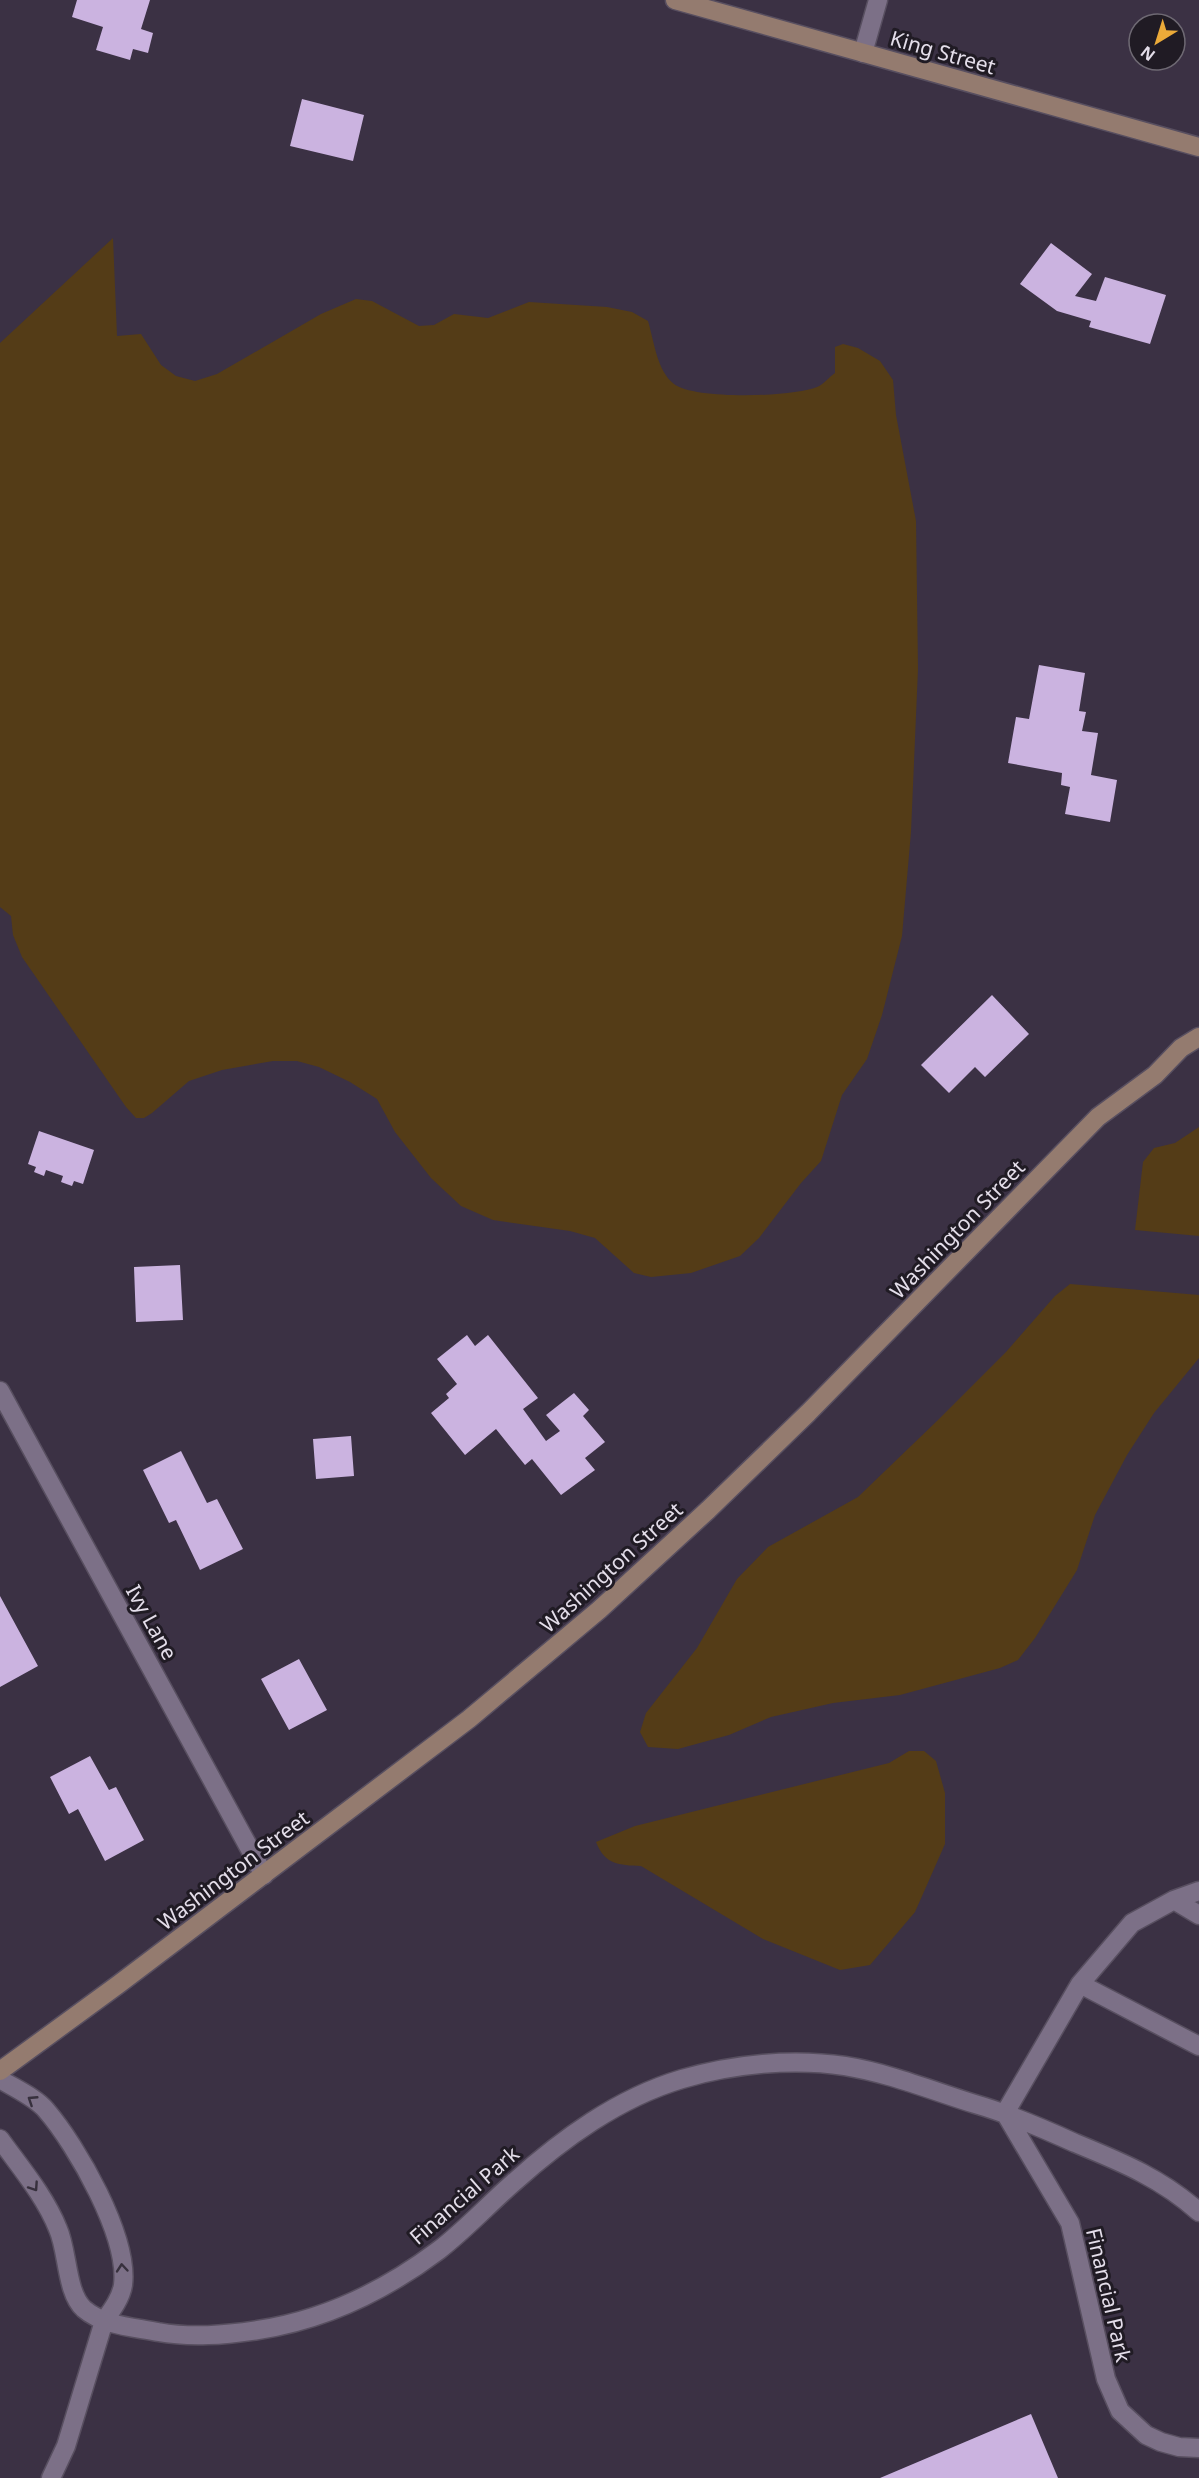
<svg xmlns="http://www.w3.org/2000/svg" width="1199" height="2478" font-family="'Noto Sans',sans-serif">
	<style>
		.green { fill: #543c17 }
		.building { fill: #cbb3e0 }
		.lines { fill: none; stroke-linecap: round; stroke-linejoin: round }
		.lane-casing { stroke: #584f60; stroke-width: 21 }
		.street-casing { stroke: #584f60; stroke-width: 21 }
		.secondary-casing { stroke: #584f60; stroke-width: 21 }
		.lane { stroke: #7c7087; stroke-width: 18 }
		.street { stroke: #7c7087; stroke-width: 18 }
		.secondary { stroke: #947b6f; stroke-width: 18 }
		.oneway { stroke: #37303d }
		.labels { text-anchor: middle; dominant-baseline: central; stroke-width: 6; stroke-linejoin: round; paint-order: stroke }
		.street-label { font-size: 21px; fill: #e4deea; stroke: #201b24 }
	</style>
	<rect width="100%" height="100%" fill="#3b3144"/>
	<path class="green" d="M 113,238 L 117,336 L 141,334 L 161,365 L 176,376 L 195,381 L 217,374 L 321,314 L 356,299 L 372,301 L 419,326 L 434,325 L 454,314 L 488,318 L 529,302 L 607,307 L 632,312 L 648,321 C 654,341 657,371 674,384 C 695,400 793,397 817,387 C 823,385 829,377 835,373 L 835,347 L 843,344 L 858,348 L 880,361 L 893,380 L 896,415 L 916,521 L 918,669 L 911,832 L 902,936 L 882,1015 L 867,1059 L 842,1095 L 821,1161 L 801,1183 L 759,1238 L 740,1256 L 691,1273 L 651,1277 L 634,1273 L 595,1238 L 570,1231 L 493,1220 L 461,1206 L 431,1178 L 395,1132 L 377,1099 L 350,1082 L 319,1067 L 297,1061 L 273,1061 L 222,1070 L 189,1081 L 152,1113 L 144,1118 L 136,1118 L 126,1107 L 22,957 L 13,935 L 11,916 L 0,907 L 0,343 Z
		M 1199,1127 L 1199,1236 L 1135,1230 L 1143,1162 L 1154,1148 L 1175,1143 Z
		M 1070,1284 L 1199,1295 L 1199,1358 L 1154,1413 L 1127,1455 L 1095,1515 L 1077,1570 L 1035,1638 L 1018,1660 L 1000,1668 L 900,1695 L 833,1703 L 771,1717 L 729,1735 L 678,1749 L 648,1747 L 640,1732 L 646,1713 L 697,1648 L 737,1579 L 768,1547 L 858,1497 L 938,1420 L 1006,1352 L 1055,1296 Z
		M 909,1751 L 924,1751 L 936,1761 L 945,1793 L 945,1844 L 915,1912 L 870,1965 L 840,1970 L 763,1939 L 641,1866 C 619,1865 605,1865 596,1842 L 635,1826 L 889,1763 Z"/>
	<path class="building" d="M 77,0 L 150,0 L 141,29 L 153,33 L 148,53 L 133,49 L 130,60 L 96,50 L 103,27 L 72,17 Z
		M 302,99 L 364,115 L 353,161 L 290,146 Z
		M 1051,243 L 1092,274 L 1075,296 L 1096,301 L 1105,277 L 1166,295 L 1150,344 L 1089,327 L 1091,321 L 1057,311 L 1020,284 Z
		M 1039,665 L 1085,673 L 1079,711 L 1086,712 L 1082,731 L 1098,733 L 1091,775 L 1117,780 L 1110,822 L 1065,814 L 1070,787 L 1061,785 L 1062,773 L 1008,763 L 1016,717 L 1029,719 Z
		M 992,995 L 1029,1034 L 985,1077 L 975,1067 L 949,1093 L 921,1065 Z
		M 39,1131 L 94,1150 L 83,1184 L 74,1181 L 72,1186 L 61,1182 L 63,1176 L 46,1170 L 44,1176 L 34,1172 L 36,1167 L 28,1164 Z
		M 180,1265 L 183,1320 L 136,1322 L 134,1267 Z
		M 467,1335 L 475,1346 L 488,1335 L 538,1398 L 523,1409 L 546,1441 L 560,1431 L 546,1415 L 574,1393 L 589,1410 L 583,1416 L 605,1442 L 585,1458 L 595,1470 L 561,1495 L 532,1459 L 525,1465 L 496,1429 L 465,1455 L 431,1413 L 449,1398 L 446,1394 L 457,1384 L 437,1359 Z
		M 351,1436 L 354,1476 L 316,1479 L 313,1439 Z
		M 181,1451 L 207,1503 L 217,1499 L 243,1549 L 200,1570 L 176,1520 L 169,1523 L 143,1470 Z
		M 0,1596 L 38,1666 L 0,1687 Z
		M 299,1659 L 327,1710 L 289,1730 L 261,1679 Z
		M 90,1756 L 109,1790 L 116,1787 L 144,1840 L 105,1861 L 78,1809 L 69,1814 L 50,1777 Z
		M 1031,2414 L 1058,2478 L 880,2478 Z"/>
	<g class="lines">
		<defs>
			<path id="lane" d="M 1174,1900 L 1199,1915
				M 1080,1984 L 1199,2046
				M 0,2079 C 14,2088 35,2097 46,2110 C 77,2146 129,2237 123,2285 C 121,2298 112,2310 104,2321 L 66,2446 L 51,2478
				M 1005,2113 L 1070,2223 L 1106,2379 L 1120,2411 L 1146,2435 L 1161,2442 L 1179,2447 L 1199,2448
				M 1005,2113 L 1080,1984 L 1132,1923 L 1174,1900 L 1199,1891
				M 0,2139 C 20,2167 45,2196 58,2229 C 68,2251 66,2293 84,2309 C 104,2326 134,2327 158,2332 C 192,2338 224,2335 258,2330 C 324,2320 386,2290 439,2250 C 465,2230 488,2205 513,2183 C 562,2139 618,2098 682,2079 C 733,2064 792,2058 845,2066 C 889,2073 933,2091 975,2104 C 1010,2114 1042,2128 1075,2143 C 1121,2162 1161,2178 1199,2212"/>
			<path id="street" d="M 863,53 L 878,0
				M 0,1391 L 264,1875"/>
			<path id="secondary" d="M 675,0 L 1199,147
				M 0,2071 L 119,1984 L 469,1719 L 599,1610 L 708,1510 L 808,1413 L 1098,1117 L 1155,1075 L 1181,1048 L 1199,1037"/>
		</defs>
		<use href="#lane" class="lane-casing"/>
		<use href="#street" class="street-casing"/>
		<use href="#secondary" class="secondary-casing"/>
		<use href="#lane" class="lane"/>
		<use href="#street" class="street"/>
		<use href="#secondary" class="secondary"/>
	</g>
	<defs><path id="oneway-chevron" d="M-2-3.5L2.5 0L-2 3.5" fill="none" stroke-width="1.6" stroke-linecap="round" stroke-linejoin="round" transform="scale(1.5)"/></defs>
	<g class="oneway">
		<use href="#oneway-chevron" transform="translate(32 2100) rotate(-147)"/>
		<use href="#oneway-chevron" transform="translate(34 2187) rotate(56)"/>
		<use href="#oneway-chevron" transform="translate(122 2268) rotate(-95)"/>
	</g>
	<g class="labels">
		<g class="street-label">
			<text transform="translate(943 52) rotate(16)">King Street</text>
			<text transform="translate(957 1229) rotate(-46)">Washington Street</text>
			<text transform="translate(611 1567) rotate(-42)">Washington Street</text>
			<text transform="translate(152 1622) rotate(61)">Ivy Lane</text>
			<text transform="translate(233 1870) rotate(-37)">Washington Street</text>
			<text transform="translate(464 2195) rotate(-41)">Financial Park</text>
			<text transform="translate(1109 2295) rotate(77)">Financial Park</text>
		</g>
	</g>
	<g transform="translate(1157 42) rotate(218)"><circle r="28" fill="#201b24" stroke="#6e6973" stroke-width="1.5"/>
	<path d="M0-4.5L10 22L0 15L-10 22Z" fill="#ebaa39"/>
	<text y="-9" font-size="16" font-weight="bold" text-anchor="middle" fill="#e4deea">N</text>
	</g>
</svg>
